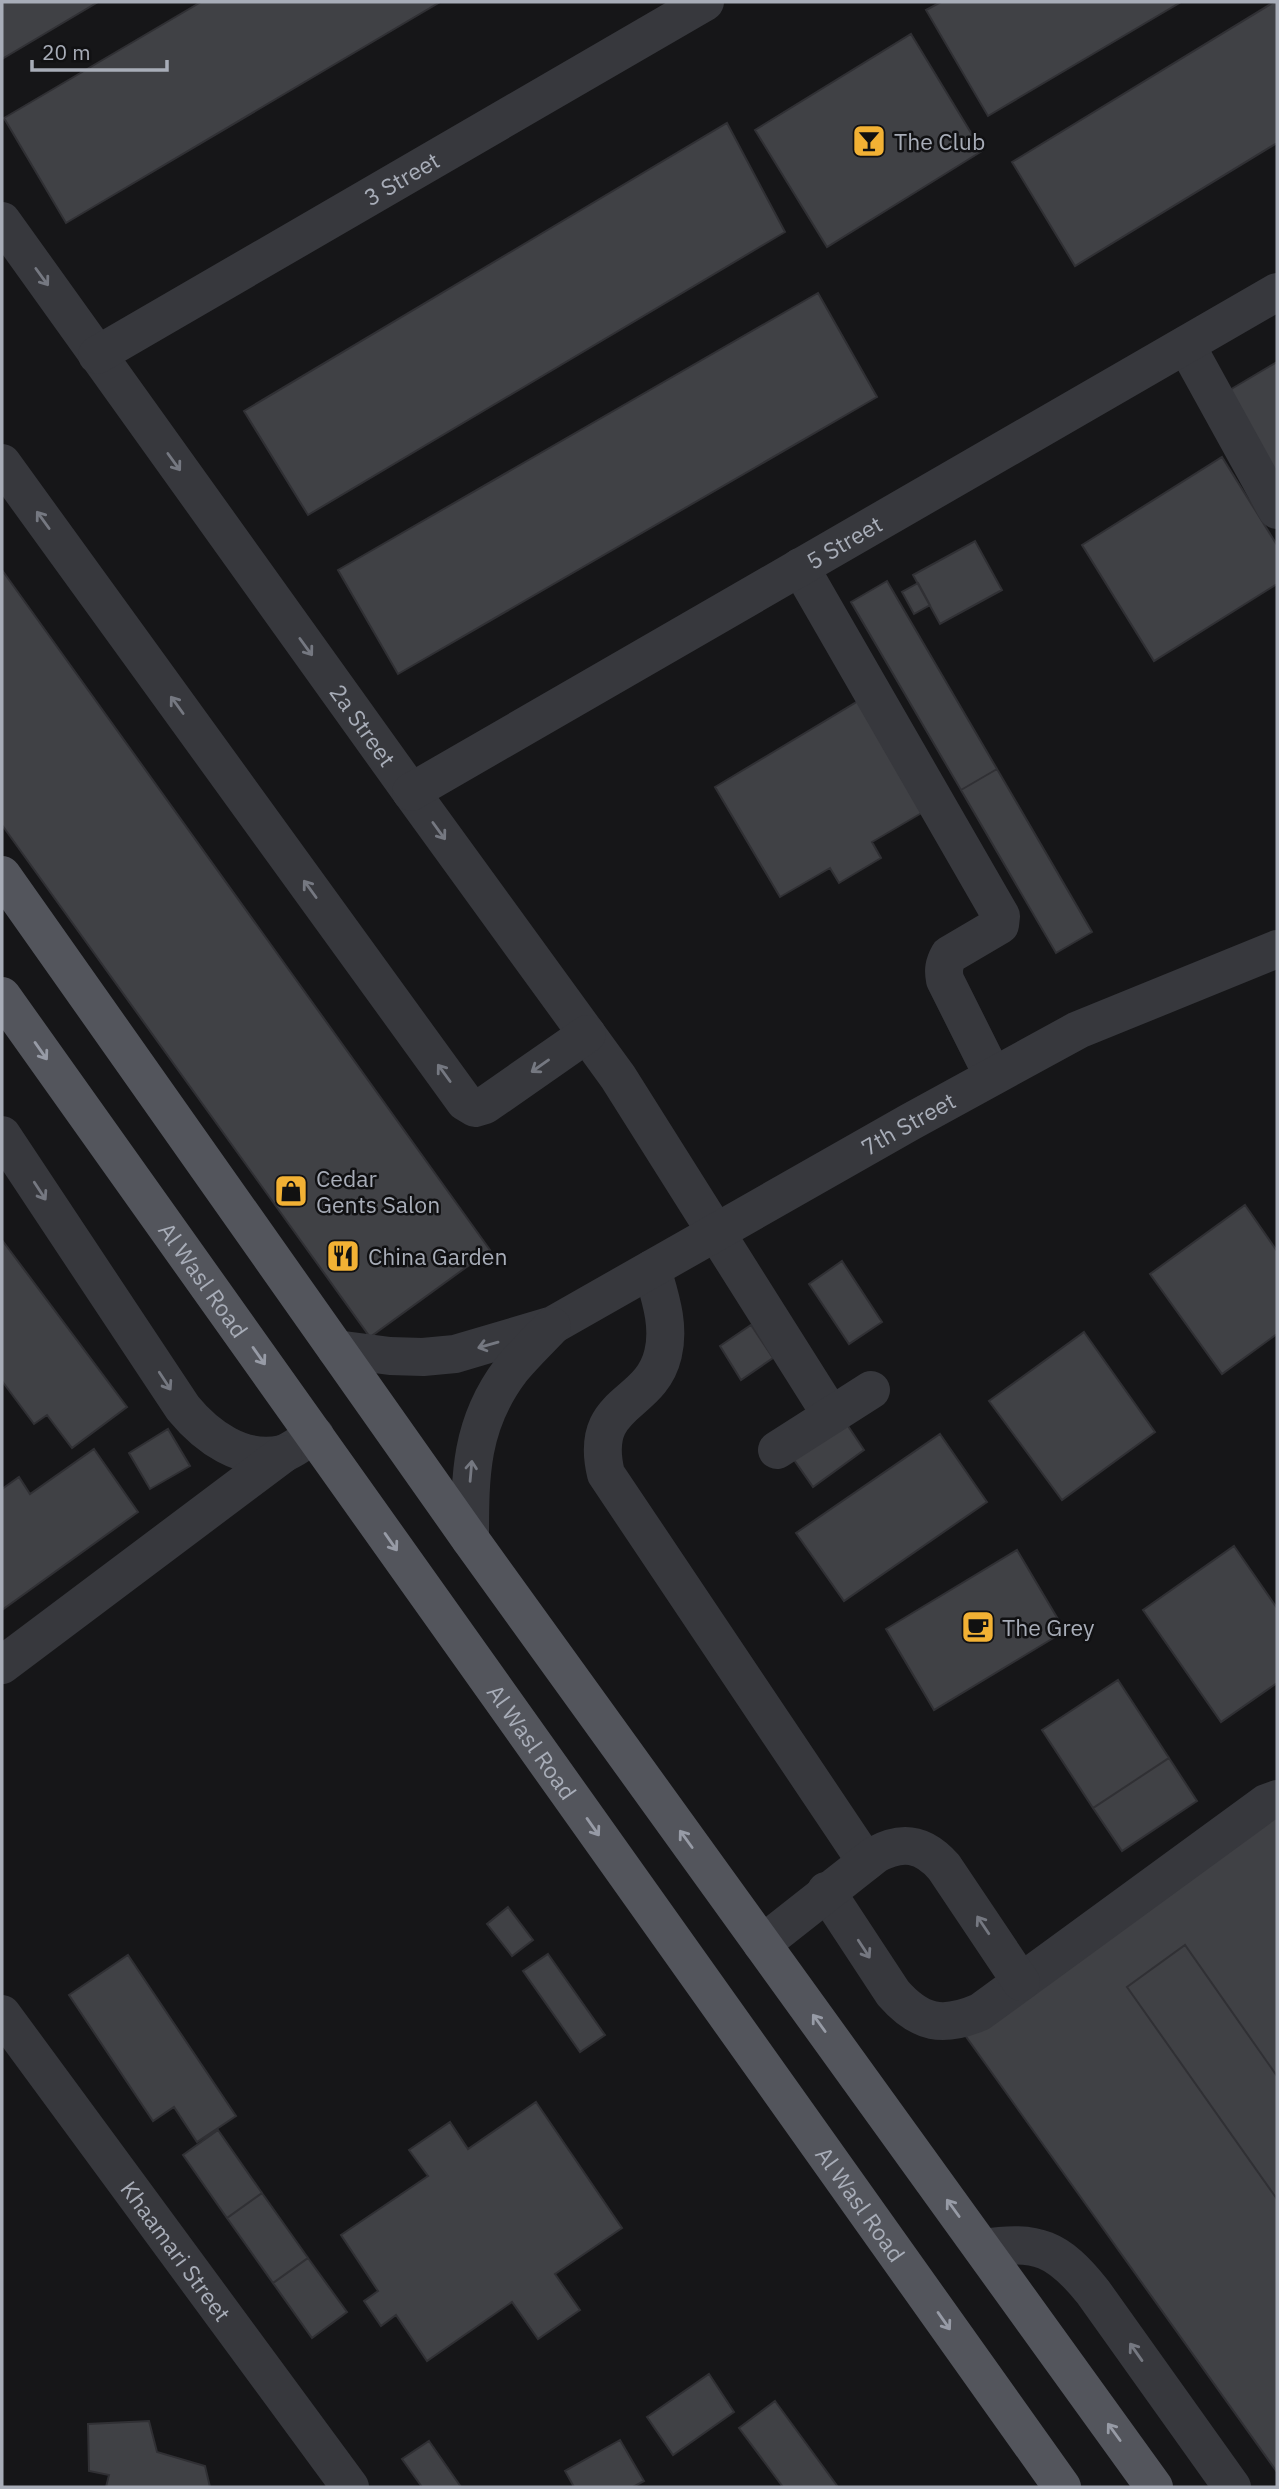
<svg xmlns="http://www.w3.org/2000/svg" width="1279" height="2489" font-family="'IBM Plex Sans',sans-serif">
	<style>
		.building { fill: #404145; stroke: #303034; stroke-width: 2 }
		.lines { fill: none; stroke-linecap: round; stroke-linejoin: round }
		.minor { stroke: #37383d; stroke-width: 38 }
		.major { stroke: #53555c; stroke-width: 38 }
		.oneway { stroke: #757881 }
		.oneway2 { stroke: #979ba6 }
		.labels { text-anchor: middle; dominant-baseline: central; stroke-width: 5; stroke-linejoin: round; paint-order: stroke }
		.poi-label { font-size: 23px; fill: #a8adb8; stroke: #111113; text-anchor: start }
		.street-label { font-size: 23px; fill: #a8adb8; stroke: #111113 }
	</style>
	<rect width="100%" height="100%" fill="#161618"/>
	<path class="building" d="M 2,2 L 98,2 L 2,59 Z
		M 201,2 L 440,2 L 66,223 L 4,118 Z
		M 941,2 L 1181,2 L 988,116 L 926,10 Z
		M 1274,2 L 1277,2 L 1277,143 L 1075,266 L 1012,162 Z
		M 911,34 L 982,151 L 827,247 L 755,130 Z
		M 727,123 L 785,232 L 308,515 L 244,411 Z
		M 818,293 L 877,397 L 398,674 L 338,570 Z
		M 1277,362 L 1277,475 L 1228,391 Z
		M 1222,457 L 1277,545 L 1277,584 L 1154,661 L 1082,545 Z
		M 975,541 L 1002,590 L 940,624 L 913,575 Z
		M 2,570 L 490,1250 L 370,1337 L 2,825 Z
		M 887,581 L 997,769 L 961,790 L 851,602 Z
		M 918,583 L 930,605 L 914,614 L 902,592 Z
		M 860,700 L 925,811 L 872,842 L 881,858 L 839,883 L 830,868 L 780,897 L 715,787 Z
		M 997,769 L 1092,932 L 1056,953 L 961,790 Z
		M 1245,1205 L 1277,1251 L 1277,1334 L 1222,1374 L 1150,1274 Z
		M 2,1240 L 127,1407 L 72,1448 L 47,1415 L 34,1424 L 2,1381 Z
		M 842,1261 L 882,1322 L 849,1344 L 809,1284 Z
		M 751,1325 L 773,1358 L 741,1380 L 720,1346 Z
		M 1084,1332 L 1155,1432 L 1062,1500 L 989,1401 Z
		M 844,1420 L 864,1450 L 813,1487 L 792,1457 Z
		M 168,1429 L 190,1466 L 150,1489 L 129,1453 Z
		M 940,1434 L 987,1502 L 844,1601 L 796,1533 Z
		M 94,1449 L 138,1512 L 2,1610 L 2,1489 L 19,1477 L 30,1494 Z
		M 1234,1546 L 1277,1608 L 1277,1683 L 1221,1722 L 1143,1610 Z
		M 1017,1550 L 1065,1631 L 934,1710 L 886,1629 Z
		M 1118,1680 L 1169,1758 L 1093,1808 L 1042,1730 Z
		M 1169,1758 L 1197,1801 L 1122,1851 L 1093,1808 Z
		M 1277,1809 L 1277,2076 L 1185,1945 L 1127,1987 L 1277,2199 L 1277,2472 L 962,2031 Z
		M 508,1907 L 533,1940 L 512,1956 L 487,1924 Z
		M 1185,1945 L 1277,2076 L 1277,2199 L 1127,1987 Z
		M 548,1954 L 605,2035 L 580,2052 L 523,1971 Z
		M 128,1955 L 236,2116 L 197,2142 L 174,2107 L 153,2121 L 69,1995 Z
		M 536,2102 L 622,2228 L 555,2274 L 580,2310 L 538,2339 L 512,2302 L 427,2361 L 396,2315 L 381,2326 L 364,2301 L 378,2291 L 341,2235 L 428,2176 L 409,2150 L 450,2122 L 468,2149 Z
		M 218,2130 L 262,2193 L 227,2218 L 183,2155 Z
		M 262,2193 L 308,2258 L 273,2283 L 227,2218 Z
		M 308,2258 L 347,2312 L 312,2338 L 273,2283 Z
		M 709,2374 L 734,2412 L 673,2455 L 647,2417 Z
		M 775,2401 L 838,2487 L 783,2487 L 739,2428 Z
		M 149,2421 L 157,2452 L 205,2466 L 210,2487 L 106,2487 L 109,2475 L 89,2471 L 88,2424 Z
		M 620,2440 L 644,2481 L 633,2487 L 574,2487 L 565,2471 Z
		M 429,2441 L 461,2487 L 422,2487 L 402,2459 Z"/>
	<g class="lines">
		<g class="minor">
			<path id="s1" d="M 2,221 L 411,792 L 618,1077 L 831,1415"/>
			<path d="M 1186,345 L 1277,510"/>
			<path id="s2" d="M 97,355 L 705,2"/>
			<path d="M 2,463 L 465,1102 L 475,1108 L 485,1105 L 587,1034"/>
			<path d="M 800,567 L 1001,916 L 1000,925 L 949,955 C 944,964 943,970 945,980 L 993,1076"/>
			<path id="s3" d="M 411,792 L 1277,292"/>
			<path d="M 2,1135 L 183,1408 C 206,1436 242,1463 282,1454 C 292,1451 305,1440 315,1435"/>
			<path d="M 652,1269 C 660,1297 670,1325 663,1354 C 650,1409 588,1399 606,1474 L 866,1862"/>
			<path id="s4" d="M 336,1349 L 390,1356 L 423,1357 L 455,1354 L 553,1325 L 910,1122 L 1078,1030 L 1277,949"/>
			<path d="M 777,1450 L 871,1390"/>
			<path d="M 470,1539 C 470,1475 470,1424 511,1370 C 523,1355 538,1341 552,1326"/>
			<path d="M 2,1665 L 283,1454"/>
			<path d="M 826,1891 L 893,1993 C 920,2024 943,2028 980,2012 L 1266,1803 L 1277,1799"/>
			<path d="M 762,1944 L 875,1855 C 902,1840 923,1843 944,1867 L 1021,1982"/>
			<path id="s5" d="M 2,2014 L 350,2487"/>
			<path d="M 982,2248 C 1038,2240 1058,2248 1093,2292 L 1232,2487"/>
		</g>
		<g class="major">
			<path d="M 2,875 L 470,1539 L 1154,2487"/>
			<path id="s6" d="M 2,996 L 1062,2487"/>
		</g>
	</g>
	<defs><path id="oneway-shaft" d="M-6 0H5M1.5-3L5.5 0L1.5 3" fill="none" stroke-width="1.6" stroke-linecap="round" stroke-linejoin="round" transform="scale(1.75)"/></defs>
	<g class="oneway">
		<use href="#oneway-shaft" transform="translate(42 277) rotate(54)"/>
		<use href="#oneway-shaft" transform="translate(174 462) rotate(54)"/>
		<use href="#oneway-shaft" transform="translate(43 520) rotate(-126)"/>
		<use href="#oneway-shaft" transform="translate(306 647) rotate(54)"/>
		<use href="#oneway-shaft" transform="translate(177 705) rotate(-126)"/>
		<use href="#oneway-shaft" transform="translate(439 831) rotate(54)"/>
		<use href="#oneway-shaft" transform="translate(310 889) rotate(-126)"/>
		<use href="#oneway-shaft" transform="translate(540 1066) rotate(145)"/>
		<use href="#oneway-shaft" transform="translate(444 1073) rotate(-126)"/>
		<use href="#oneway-shaft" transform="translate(40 1191) rotate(57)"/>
		<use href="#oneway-shaft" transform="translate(488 1345) rotate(164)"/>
		<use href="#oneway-shaft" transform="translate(165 1381) rotate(57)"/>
		<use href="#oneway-shaft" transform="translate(471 1471) rotate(-85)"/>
		<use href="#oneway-shaft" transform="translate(983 1925) rotate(-124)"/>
		<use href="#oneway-shaft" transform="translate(864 1949) rotate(57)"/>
		<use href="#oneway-shaft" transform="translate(1136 2352) rotate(-125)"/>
	</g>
	<g class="oneway2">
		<use href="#oneway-shaft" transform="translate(41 1051) rotate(55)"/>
		<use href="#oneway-shaft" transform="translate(259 1356) rotate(55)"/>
		<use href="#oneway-shaft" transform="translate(391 1542) rotate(55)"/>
		<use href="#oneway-shaft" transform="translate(593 1827) rotate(55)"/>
		<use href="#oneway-shaft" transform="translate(686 1839) rotate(-126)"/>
		<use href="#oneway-shaft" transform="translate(819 2023) rotate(-126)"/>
		<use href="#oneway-shaft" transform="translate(953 2208) rotate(-126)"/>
		<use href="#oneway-shaft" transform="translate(944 2321) rotate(55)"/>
		<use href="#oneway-shaft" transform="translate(1114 2432) rotate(-126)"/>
	</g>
	<defs>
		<symbol id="bar-square" viewBox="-11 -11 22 22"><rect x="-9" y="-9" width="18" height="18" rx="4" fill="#f2b134" stroke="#111113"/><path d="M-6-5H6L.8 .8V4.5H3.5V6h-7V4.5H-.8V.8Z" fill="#111"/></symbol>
		<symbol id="shop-square" viewBox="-11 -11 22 22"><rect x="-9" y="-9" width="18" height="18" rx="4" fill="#f2b134" stroke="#111113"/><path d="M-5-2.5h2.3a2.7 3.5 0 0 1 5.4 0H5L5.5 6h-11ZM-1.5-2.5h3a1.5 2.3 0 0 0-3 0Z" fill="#111"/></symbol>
		<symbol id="restaurant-square" viewBox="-11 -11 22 22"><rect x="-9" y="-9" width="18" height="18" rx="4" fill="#f2b134" stroke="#111113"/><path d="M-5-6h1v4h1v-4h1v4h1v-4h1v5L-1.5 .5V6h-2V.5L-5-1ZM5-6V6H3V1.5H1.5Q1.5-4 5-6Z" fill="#111"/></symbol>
		<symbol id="cafe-square" viewBox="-11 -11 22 22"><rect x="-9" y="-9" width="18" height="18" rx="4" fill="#f2b134" stroke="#111113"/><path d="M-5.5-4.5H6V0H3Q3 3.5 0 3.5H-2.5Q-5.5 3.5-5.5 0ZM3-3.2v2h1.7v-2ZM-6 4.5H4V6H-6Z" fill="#111"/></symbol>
	</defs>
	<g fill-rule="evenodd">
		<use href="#bar-square" x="850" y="122" width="38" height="38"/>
		<use href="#shop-square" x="272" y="1172" width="38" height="38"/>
		<use href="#restaurant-square" x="324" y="1237" width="38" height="38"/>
		<use href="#cafe-square" x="959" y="1608" width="38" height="38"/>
	</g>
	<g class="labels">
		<g class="poi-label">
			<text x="894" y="141">The Club</text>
			<text x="316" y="1178">Cedar<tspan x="316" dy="26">Gents Salon</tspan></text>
			<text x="368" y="1256">China Garden</text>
			<text x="1002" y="1627">The Grey</text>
		</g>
		<g class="street-label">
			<text stroke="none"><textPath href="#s2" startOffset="352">3 Street</textPath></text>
			<text stroke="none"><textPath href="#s3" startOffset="500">5 Street</textPath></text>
			<text stroke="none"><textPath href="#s1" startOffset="620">2a Street</textPath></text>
			<text stroke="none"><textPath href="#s4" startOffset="630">7th Street</textPath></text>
			<text stroke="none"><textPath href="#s6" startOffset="348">Al Wasl Road</textPath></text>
			<text stroke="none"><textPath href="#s6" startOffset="915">Al Wasl Road</textPath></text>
			<text stroke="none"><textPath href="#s6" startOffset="1482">Al Wasl Road</textPath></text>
			<text stroke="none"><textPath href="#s5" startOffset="294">Khaamari Street</textPath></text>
		</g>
	</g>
	<rect width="1279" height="2489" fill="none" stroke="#a8adb8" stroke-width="7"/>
	<path d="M32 60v10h135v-10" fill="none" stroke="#a8adb8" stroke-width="3.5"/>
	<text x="42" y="60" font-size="21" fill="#a8adb8" stroke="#111113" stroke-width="5" paint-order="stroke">20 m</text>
</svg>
